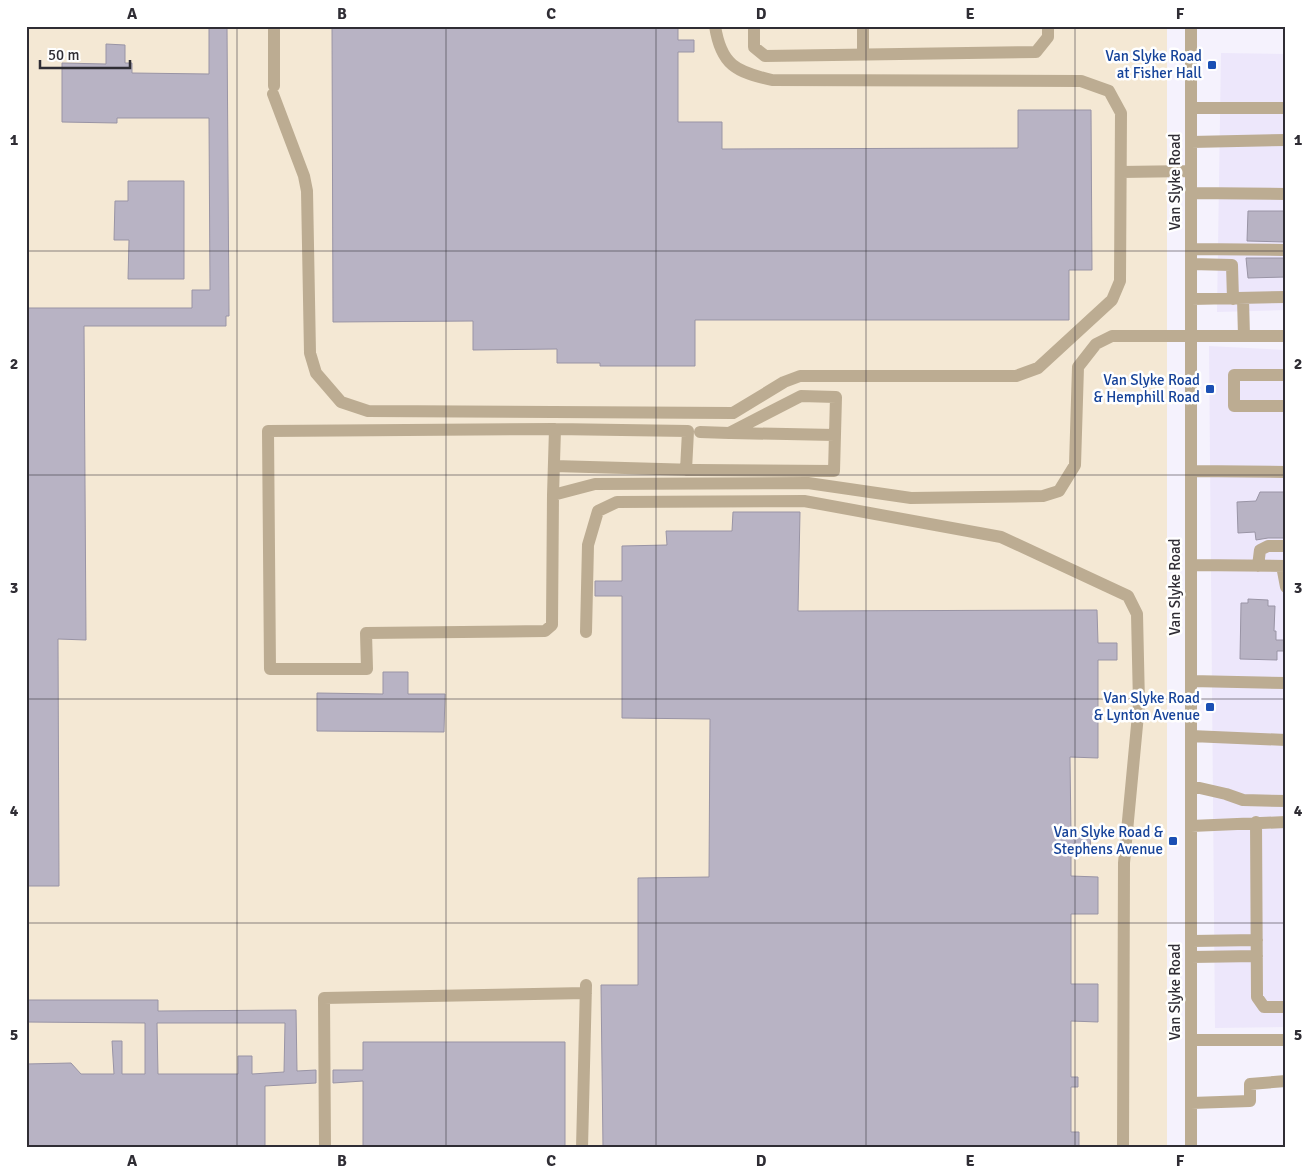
<svg xmlns="http://www.w3.org/2000/svg" width="1312" height="1174" font-family="Signika,sans-serif">
	<style>
		.built { fill: #ede7fb }
		.industrial { fill: #f4e8d4 }
		.building { fill: #b8b3c4; stroke: #9994a5; fill-rule: evenodd }
		.lines { fill: none; stroke-linecap: round; stroke-linejoin: round }
		.minor { stroke: #bcac92; stroke-width: 12 }
		.grid { fill: none; stroke: #2f2d34; stroke-width: 1; stroke-opacity: 0.55 }
		.transit-dot { fill: #1a4fb4; stroke: #fff; stroke-width: 2 }
		.labels { text-anchor: middle; dominant-baseline: central; stroke-width: 5; stroke-linejoin: round; paint-order: stroke }
		.transit-label { font-size: 15px; fill: #164399; stroke: #fff; text-anchor: end }
		.street-label { font-size: 15px; fill: #2f2d34; stroke: #fff }
		.neatline { fill: none; stroke: #2f2d34; stroke-width: 2 }
		.grid-label { font-size: 16px; text-anchor: middle; font-weight: bold; fill: #2f2d34 }
	</style>
	<rect width="100%" height="100%" fill="#f5f2fd"/>
	<path class="built" d="M 1221,53 L 1286,54 L 1286,310 L 1217,312 Z
		M 1209,346 L 1286,350 L 1286,1027 L 1215,1028 Z"/>
	<path class="industrial" d="M 26,26 L 1167,26 L 1167,1148 L 26,1148 Z"/>
	<path class="building" d="M 209,26 L 227,26 L 229,316 L 226,316 L 226,326 L 84,326 L 86,640 L 58,639 L 59,886 L 26,886 L 26,308 L 192,308 L 192,290 L 210,290 L 209,118 L 117,118 L 117,123 L 62,122 L 62,63 L 106,64 L 106,44 L 125,45 L 125,63 L 132,63 L 132,73 L 209,74 Z
		M 332,26 L 678,26 L 678,40 L 694,40 L 694,52 L 678,52 L 678,122 L 722,122 L 722,149 L 1018,148 L 1018,110 L 1091,110 L 1092,270 L 1069,270 L 1069,320 L 695,320 L 695,366 L 600,366 L 600,363 L 557,363 L 557,349 L 473,350 L 473,321 L 333,322 Z
		M 128,181 L 184,181 L 184,279 L 128,279 L 129,240 L 114,240 L 115,201 L 128,201 Z
		M 1248,211 L 1286,211 L 1286,242 L 1247,241 Z
		M 1246,258 L 1286,258 L 1286,277 L 1248,278 Z
		M 1260,492 L 1286,492 L 1286,538 L 1268,538 L 1256,540 L 1255,532 L 1238,533 L 1237,502 L 1256,501 Z
		M 733,512 L 800,512 L 798,611 L 1097,610 L 1098,643 L 1117,643 L 1117,660 L 1098,660 L 1098,758 L 1070,757 L 1071,835 L 1090,835 L 1091,853 L 1071,853 L 1071,876 L 1098,877 L 1098,914 L 1071,914 L 1071,984 L 1098,984 L 1098,1022 L 1071,1021 L 1071,1077 L 1078,1077 L 1078,1087 L 1071,1087 L 1071,1132 L 1079,1132 L 1079,1148 L 603,1148 L 601,985 L 638,985 L 638,878 L 709,877 L 710,719 L 622,718 L 622,596 L 595,596 L 595,581 L 622,581 L 622,546 L 667,545 L 666,531 L 732,531 Z
		M 1248,599 L 1268,600 L 1268,606 L 1275,606 L 1274,631 L 1276,631 L 1276,640 L 1286,640 L 1286,651 L 1277,651 L 1277,660 L 1240,659 L 1241,603 L 1248,603 Z
		M 383,672 L 408,672 L 408,694 L 445,694 L 444,732 L 317,731 L 317,693 L 383,694 Z
		M 26,1000 L 158,1000 L 158,1011 L 296,1010 L 297,1071 L 316,1070 L 316,1083 L 265,1086 L 265,1148 L 26,1148 L 26,1064 L 71,1063 L 81,1074 L 114,1074 L 112,1041 L 122,1041 L 122,1074 L 145,1074 L 145,1023 L 26,1022 ZM 157,1023 L 285,1023 L 284,1072 L 252,1074 L 252,1056 L 238,1056 L 238,1074 L 158,1074 Z
		M 363,1042 L 565,1042 L 565,1148 L 363,1148 L 363,1081 L 333,1083 L 333,1070 L 363,1070 Z"/>
	<g class="lines">
		<path class="minor" d="M 754,26 L 754,47 L 765,56 L 1036,52 L 1048,37 L 1048,26
			M 1191,26 L 1191,1148
			M 863,54 L 863,26
			M 274,86 L 274,26
			M 273,94 L 304,176 L 307,191 L 310,353 L 316,373 L 341,402 L 368,411 L 733,413 L 784,382 L 800,376 L 1016,376 L 1038,368 L 1112,300 L 1120,281 L 1121,113 L 1109,91 L 1081,81 L 772,80 C 736,72 721,65 715,26
			M 1191,108 L 1286,108
			M 1191,142 L 1286,140
			M 1121,172 L 1191,171
			M 1191,193 L 1286,194
			M 1191,249 L 1286,250
			M 1191,264 L 1232,265 L 1233,299
			M 1191,299 L 1286,297
			M 1243,299 L 1244,336
			M 1286,375 L 1234,375 L 1234,406 L 1286,406
			M 555,429 L 688,431 L 686,470
			M 731,433 L 835,435
			M 554,466 L 696,470 L 834,471 L 836,397 L 801,396 L 729,433 L 700,432
			M 1191,471 L 1286,472
			M 553,495 L 555,429 L 268,431 L 270,669 L 367,669 L 366,633 L 545,631 L 552,625 L 553,495 L 595,484 L 808,483 L 911,498 L 1043,496 L 1059,491 L 1075,465 L 1078,367 L 1096,344 L 1112,336 L 1286,336
			M 1192,565 L 1286,566
			M 1258,566 L 1260,550 L 1268,546 L 1286,546
			M 1282,566 L 1286,587
			M 586,632 L 588,545 L 598,511 L 617,502 L 804,501 L 1001,537 L 1128,596 L 1137,614 L 1139,704 L 1124,863 L 1123,1148
			M 1191,681 L 1286,683
			M 1191,736 L 1286,740
			M 1191,786 L 1226,794 L 1243,800 L 1286,801
			M 1256,822 L 1257,997 L 1264,1007 L 1286,1007
			M 1191,826 L 1286,822
			M 1192,941 L 1257,940
			M 1191,957 L 1257,956
			M 1191,1040 L 1286,1040
			M 1191,1103 L 1250,1101 L 1250,1084 L 1286,1081
			M 325,1148 L 324,998 L 586,993
			M 582,1148 L 586,985"/>
	</g>
	<path class="grid" d="M 237,26 L 237,1148M 446,26 L 446,1148M 656,26 L 656,1148M 866,26 L 866,1148M 1075,26 L 1075,1148M 26,251 L 1286,251M 26,475 L 1286,475M 26,699 L 1286,699M 26,923 L 1286,923"/>
	<g class="transit-dot">
		<rect x="1207" y="60" width="10" height="10" rx="2.5"/>
		<rect x="1205" y="384" width="10" height="10" rx="2.5"/>
		<rect x="1205" y="702" width="10" height="10" rx="2.5"/>
		<rect x="1168" y="836" width="10" height="10" rx="2.5"/>
	</g>
	<g class="labels">
		<g class="transit-label">
			<text x="1202" y="56">Van Slyke Road<tspan x="1202" dy="17">at Fisher Hall</tspan></text>
			<text x="1200" y="380">Van Slyke Road<tspan x="1200" dy="17">&amp; Hemphill Road</tspan></text>
			<text x="1200" y="698">Van Slyke Road<tspan x="1200" dy="17">&amp; Lynton Avenue</tspan></text>
			<text x="1163" y="832">Van Slyke Road &amp;<tspan x="1163" dy="17">Stephens Avenue</tspan></text>
		</g>
		<g class="street-label">
			<text transform="translate(1175 182) rotate(-90)">Van Slyke Road</text>
			<text transform="translate(1175 587) rotate(-90)">Van Slyke Road</text>
			<text transform="translate(1175 992) rotate(-90)">Van Slyke Road</text>
		</g>
	</g>
	<rect width="1312" height="1174" fill="none" stroke="#ffffff" stroke-width="55"/>
	<path d="M40 60v8h90v-8" fill="none" stroke="#2f2d34" stroke-width="2.5"/>
	<text x="48" y="60" font-size="15" fill="#2f2d34" stroke="#ffffff" stroke-width="4" paint-order="stroke">50 m</text>
	<rect x="28" y="28" width="1256" height="1118" class="neatline"/>
	<g class="grid-label">
		<text x="132" y="19">A</text>
		<text x="342" y="19">B</text>
		<text x="551" y="19">C</text>
		<text x="761" y="19">D</text>
		<text x="970" y="19">E</text>
		<text x="1180" y="19">F</text>
		<text x="14" y="145">1</text>
		<text x="1298" y="145">1</text>
		<text x="14" y="369">2</text>
		<text x="1298" y="369">2</text>
		<text x="14" y="593">3</text>
		<text x="1298" y="593">3</text>
		<text x="14" y="816">4</text>
		<text x="1298" y="816">4</text>
		<text x="14" y="1040">5</text>
		<text x="1298" y="1040">5</text>
		<text x="132" y="1166">A</text>
		<text x="342" y="1166">B</text>
		<text x="551" y="1166">C</text>
		<text x="761" y="1166">D</text>
		<text x="970" y="1166">E</text>
		<text x="1180" y="1166">F</text>
	</g>
</svg>
